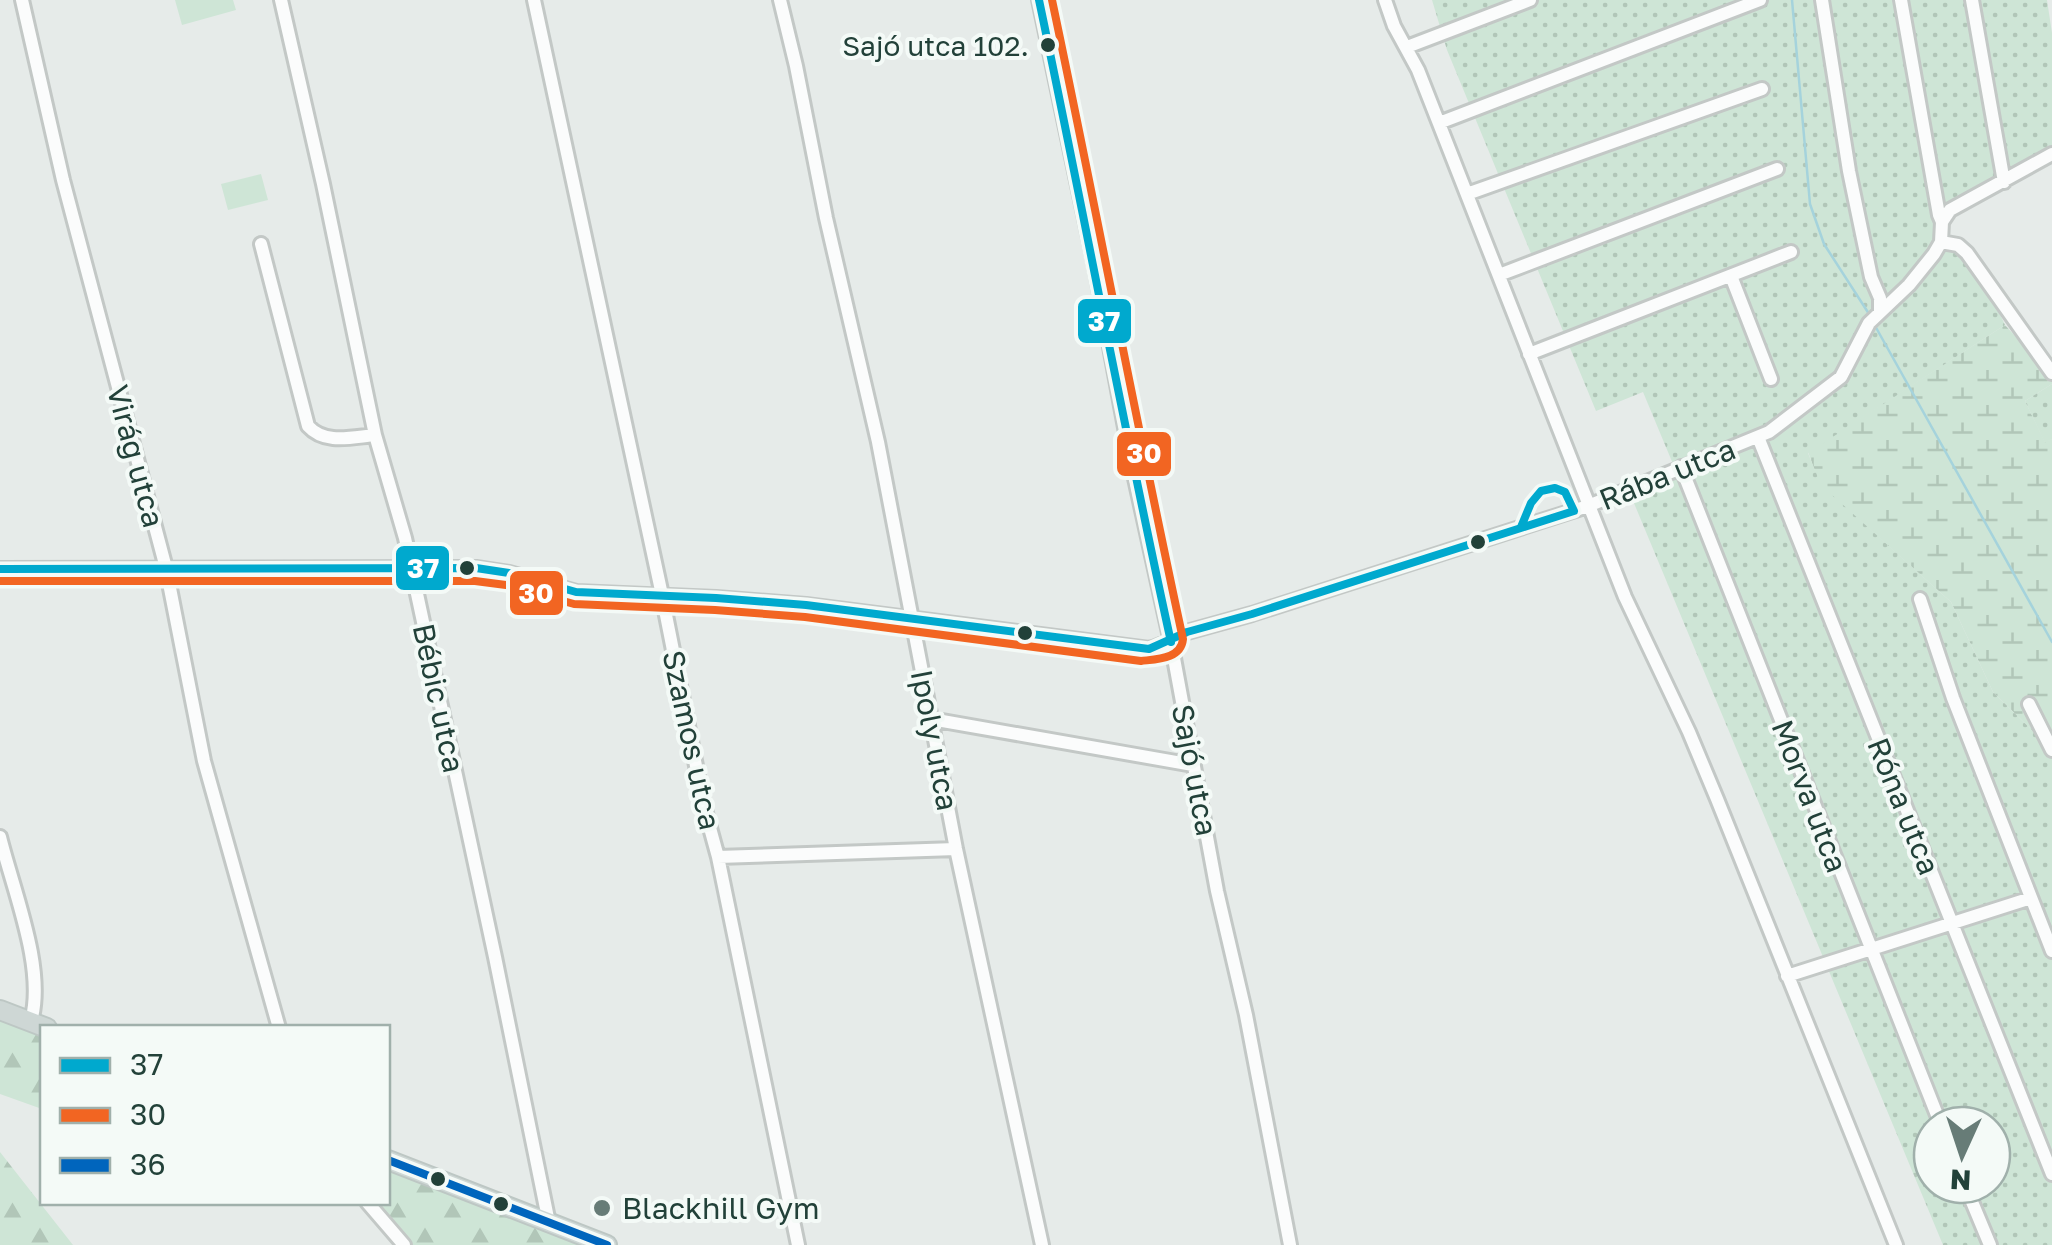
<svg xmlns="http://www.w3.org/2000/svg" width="2052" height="1245" font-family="'Golos Text',sans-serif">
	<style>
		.forest { fill: url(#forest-firs) }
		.wetland { fill: url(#wetland-marsh) }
		.garden { fill: url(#garden-dots); fill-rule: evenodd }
		.pitch { fill: #cee5d6 }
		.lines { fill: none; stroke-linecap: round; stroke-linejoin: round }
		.stream { stroke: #a5d3dc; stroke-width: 2.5 }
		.minor-casing { stroke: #c3c8c6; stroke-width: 18 }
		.major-casing { stroke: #bdc7c4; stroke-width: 22 }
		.minor { stroke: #fbfcfc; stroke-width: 12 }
		.major { stroke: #ced7d5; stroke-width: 18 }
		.bus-1-casing { stroke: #f4faf7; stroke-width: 15 }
		.bus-2-casing { stroke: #f4faf7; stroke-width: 15 }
		.bus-3-casing { stroke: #f4faf7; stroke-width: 15 }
		.bus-1 { stroke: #00a9ce; stroke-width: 8 }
		.bus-2 { stroke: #f26522; stroke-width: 8 }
		.bus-3 { stroke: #0065bd; stroke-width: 8 }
		.bus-dot { fill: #224139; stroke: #f4faf7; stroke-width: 4 }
		.poi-dot { fill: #677c77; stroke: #f4faf7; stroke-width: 4 }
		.labels { text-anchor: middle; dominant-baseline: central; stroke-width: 8; stroke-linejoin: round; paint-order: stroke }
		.bus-label { font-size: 28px; fill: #224139; stroke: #f4faf7; text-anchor: end }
		.street-label { font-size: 30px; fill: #224139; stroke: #f4faf7 }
		.poi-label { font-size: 30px; fill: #224139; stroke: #f4faf7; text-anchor: start }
		.line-badge { stroke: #f4faf7; stroke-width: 4 }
		.badge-label { font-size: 28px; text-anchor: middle; font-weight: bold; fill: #fff }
	</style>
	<defs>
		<pattern id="forest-firs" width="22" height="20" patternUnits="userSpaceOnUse" patternTransform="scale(2.5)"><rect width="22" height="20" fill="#cee5d6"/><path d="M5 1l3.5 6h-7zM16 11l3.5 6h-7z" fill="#b1c6b8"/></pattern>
		<pattern id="wetland-marsh" width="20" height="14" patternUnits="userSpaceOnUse" patternTransform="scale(2.5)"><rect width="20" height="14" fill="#cee5d6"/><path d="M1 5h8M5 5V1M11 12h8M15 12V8" fill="none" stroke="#b1c6b8"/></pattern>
		<pattern id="garden-dots" width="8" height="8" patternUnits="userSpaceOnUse" patternTransform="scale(2.5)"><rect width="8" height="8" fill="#cee5d6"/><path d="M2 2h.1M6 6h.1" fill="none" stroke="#b1c6b8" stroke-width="1.8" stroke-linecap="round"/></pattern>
	</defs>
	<rect width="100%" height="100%" fill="#e6ebe9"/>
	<path class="forest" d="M 0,1010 L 42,1028 L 42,1109 L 0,1094 Z
		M 0,1152 L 73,1245 L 0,1245 Z
		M 388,1160 L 607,1245 L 399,1245 L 364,1203 L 388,1202 Z"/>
	<path class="wetland" d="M 2005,325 L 2052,377 L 2052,384 L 2025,401 L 2045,442 L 2052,439 L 2052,750 L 1993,692 L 1951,602 L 1820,485 L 1808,452 Z"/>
	<path class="garden" d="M 1432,0 L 2047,0 L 2052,33 L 2052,151 L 1934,216 L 1937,233 C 1969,256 1989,289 2005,325 L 1808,453 L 1821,485 L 1951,602 L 1993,692 L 2052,750 L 2052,1245 L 1943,1245 L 1626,484 L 1673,464 L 1643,392 L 1596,411 L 1447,50 ZM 1932,1125 L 1992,1125 L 1992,1185 L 1932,1185 Z
		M 2052,384 L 2052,439 L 2045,443 L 2025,401 Z"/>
	<path class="pitch" d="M 175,0 L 233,0 L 236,10 L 182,25 Z
		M 261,174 L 268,200 L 228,210 L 221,184 Z"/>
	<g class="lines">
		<path class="stream" d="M 1792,0 L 1810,204 L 1824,244 L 1871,317
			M 1874,324 L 2052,642"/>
		<defs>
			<path id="minor" d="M 22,0 L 63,180 L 166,568 L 204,761 L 279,1028
				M 281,0 L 323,184 L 375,435 L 405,538 L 495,957 L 549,1223
				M 534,0 L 662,595 L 704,806 L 718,857 L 798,1245
				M 780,0 L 796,66 L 826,218 L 878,442 L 956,849 L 1042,1245
				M 1039,0 L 1095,266 L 1131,460 L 1171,642 L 1217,891 L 1246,1015 L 1290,1245
				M 1385,0 L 1394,26 L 1418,70 L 1625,597 L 1689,732 L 1717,799 L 1896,1245
				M 1822,0 L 1849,171 L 1871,277 L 1880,298 L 1880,312
				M 1901,0 L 1939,215 L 1942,222
				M 1972,0 L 2004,182
				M 1407,47 L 1530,0
				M 1439,123 L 1760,0
				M 1467,194 L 1762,89
				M 1941,242 L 1958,245 L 1967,253 L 2052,373
				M 261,244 L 308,426 C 325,445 352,437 375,435
				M 1499,275 L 1777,169
				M 1731,276 L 1771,379
				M 1529,354 L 1791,252
				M 1758,437 L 2052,1174
				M 1681,467 L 1941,1125
				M 0,569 L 476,568 L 509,573 L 576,592 L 716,598 L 806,605 L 1149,649 C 1166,645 1173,637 1187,632 L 1252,614 L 1588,506 L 1769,432 L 1841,377 L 1869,323 L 1909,285 L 1934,254 L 1941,242 L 1942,222 L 1950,210 L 2052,154
				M 1920,599 L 1953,698 L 2052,951
				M 2029,704 L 2052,750
				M 931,719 L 1193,765
				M 0,837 C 13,890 46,969 31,1021
				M 718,857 L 956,849
				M 1787,976 L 2031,898
				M 1965,1185 L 1990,1245
				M 367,1202 L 404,1245"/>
			<path id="major" d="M 0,1010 L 47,1028
				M 388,1160 L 607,1245"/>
		</defs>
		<use href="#minor" class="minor-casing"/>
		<use href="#major" class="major-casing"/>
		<use href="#minor" class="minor"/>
		<use href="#major" class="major"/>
		<defs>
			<path id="bus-1" d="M 1039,0 C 1084,214 1124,429 1171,642
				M 0,569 L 476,568 L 509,573 L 576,592 L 716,598 L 806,605 L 1149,649 L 1187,632 L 1252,614 L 1574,511 L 1565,492 L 1555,488 L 1541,491 L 1531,503 L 1521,527"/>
			<path id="bus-2" d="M 0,581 L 475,581 L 506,585 L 574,604 L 715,610 L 805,617 L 1141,661 C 1157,659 1181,659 1183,639 C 1137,427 1097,213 1052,0"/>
			<path id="bus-3" d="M 388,1160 L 607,1245"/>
		</defs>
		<use href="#bus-1" class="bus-1-casing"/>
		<use href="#bus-2" class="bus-2-casing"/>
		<use href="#bus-3" class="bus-3-casing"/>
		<use href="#bus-1" class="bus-1"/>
		<use href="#bus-2" class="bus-2"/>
		<use href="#bus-3" class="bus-3"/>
	</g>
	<g class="bus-dot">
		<circle cx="1048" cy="45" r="9"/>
		<circle cx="1478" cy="542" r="9"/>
		<circle cx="467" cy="568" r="9"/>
		<circle cx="1025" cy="633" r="9"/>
		<circle cx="438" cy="1179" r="9"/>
		<circle cx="501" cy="1204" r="9"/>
	</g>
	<circle class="poi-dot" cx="602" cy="1208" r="10"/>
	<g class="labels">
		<g class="bus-label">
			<text x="1029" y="45">Sajó utca 102.</text>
		</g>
		<g class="street-label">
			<text transform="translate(136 456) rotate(75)">Virág utca</text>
			<text transform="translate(1667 474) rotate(-22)">Rába utca</text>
			<text transform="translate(439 698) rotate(78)">Bébic utca</text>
			<text transform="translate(692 740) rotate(78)">Szamos utca</text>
			<text transform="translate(935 740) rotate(79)">Ipoly utca</text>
			<text transform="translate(1195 770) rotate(79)">Sajó utca</text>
			<text transform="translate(1810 796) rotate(69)">Morva utca</text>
			<text transform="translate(1904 806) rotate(68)">Róna utca</text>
		</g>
		<g class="poi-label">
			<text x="622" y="1208">Blackhill Gym</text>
		</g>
	</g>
	<g class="line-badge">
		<rect x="1076" y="297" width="57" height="48" rx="10" fill="#00a9ce"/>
		<rect x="1115" y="430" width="58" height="48" rx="10" fill="#f26522"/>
		<rect x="394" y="544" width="57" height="48" rx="10" fill="#00a9ce"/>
		<rect x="508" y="569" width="57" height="48" rx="10" fill="#f26522"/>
	</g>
	<g class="badge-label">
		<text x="1104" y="331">37</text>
		<text x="1144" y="463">30</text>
		<text x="423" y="578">37</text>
		<text x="536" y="603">30</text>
	</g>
	<rect x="40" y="1025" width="350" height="180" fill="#f4faf7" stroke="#a0b0ab" stroke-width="2.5"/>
	<rect x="60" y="1058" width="50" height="15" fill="#00a9ce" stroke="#a0b0ab" stroke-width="2.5"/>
	<text x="130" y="1075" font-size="30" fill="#224139">37</text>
	<rect x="60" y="1108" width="50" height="15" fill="#f26522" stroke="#a0b0ab" stroke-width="2.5"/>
	<text x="130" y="1125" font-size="30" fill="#224139">30</text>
	<rect x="60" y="1158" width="50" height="15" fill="#0065bd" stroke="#a0b0ab" stroke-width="2.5"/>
	<text x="130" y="1175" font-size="30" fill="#224139">36</text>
	<g transform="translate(1962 1155) rotate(183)"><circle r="48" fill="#f4faf7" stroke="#a0b0ab" stroke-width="2.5"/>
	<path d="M0-8L18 38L0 25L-18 38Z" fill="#677c77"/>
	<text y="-15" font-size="28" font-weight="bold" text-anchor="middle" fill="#224139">N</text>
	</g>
</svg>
